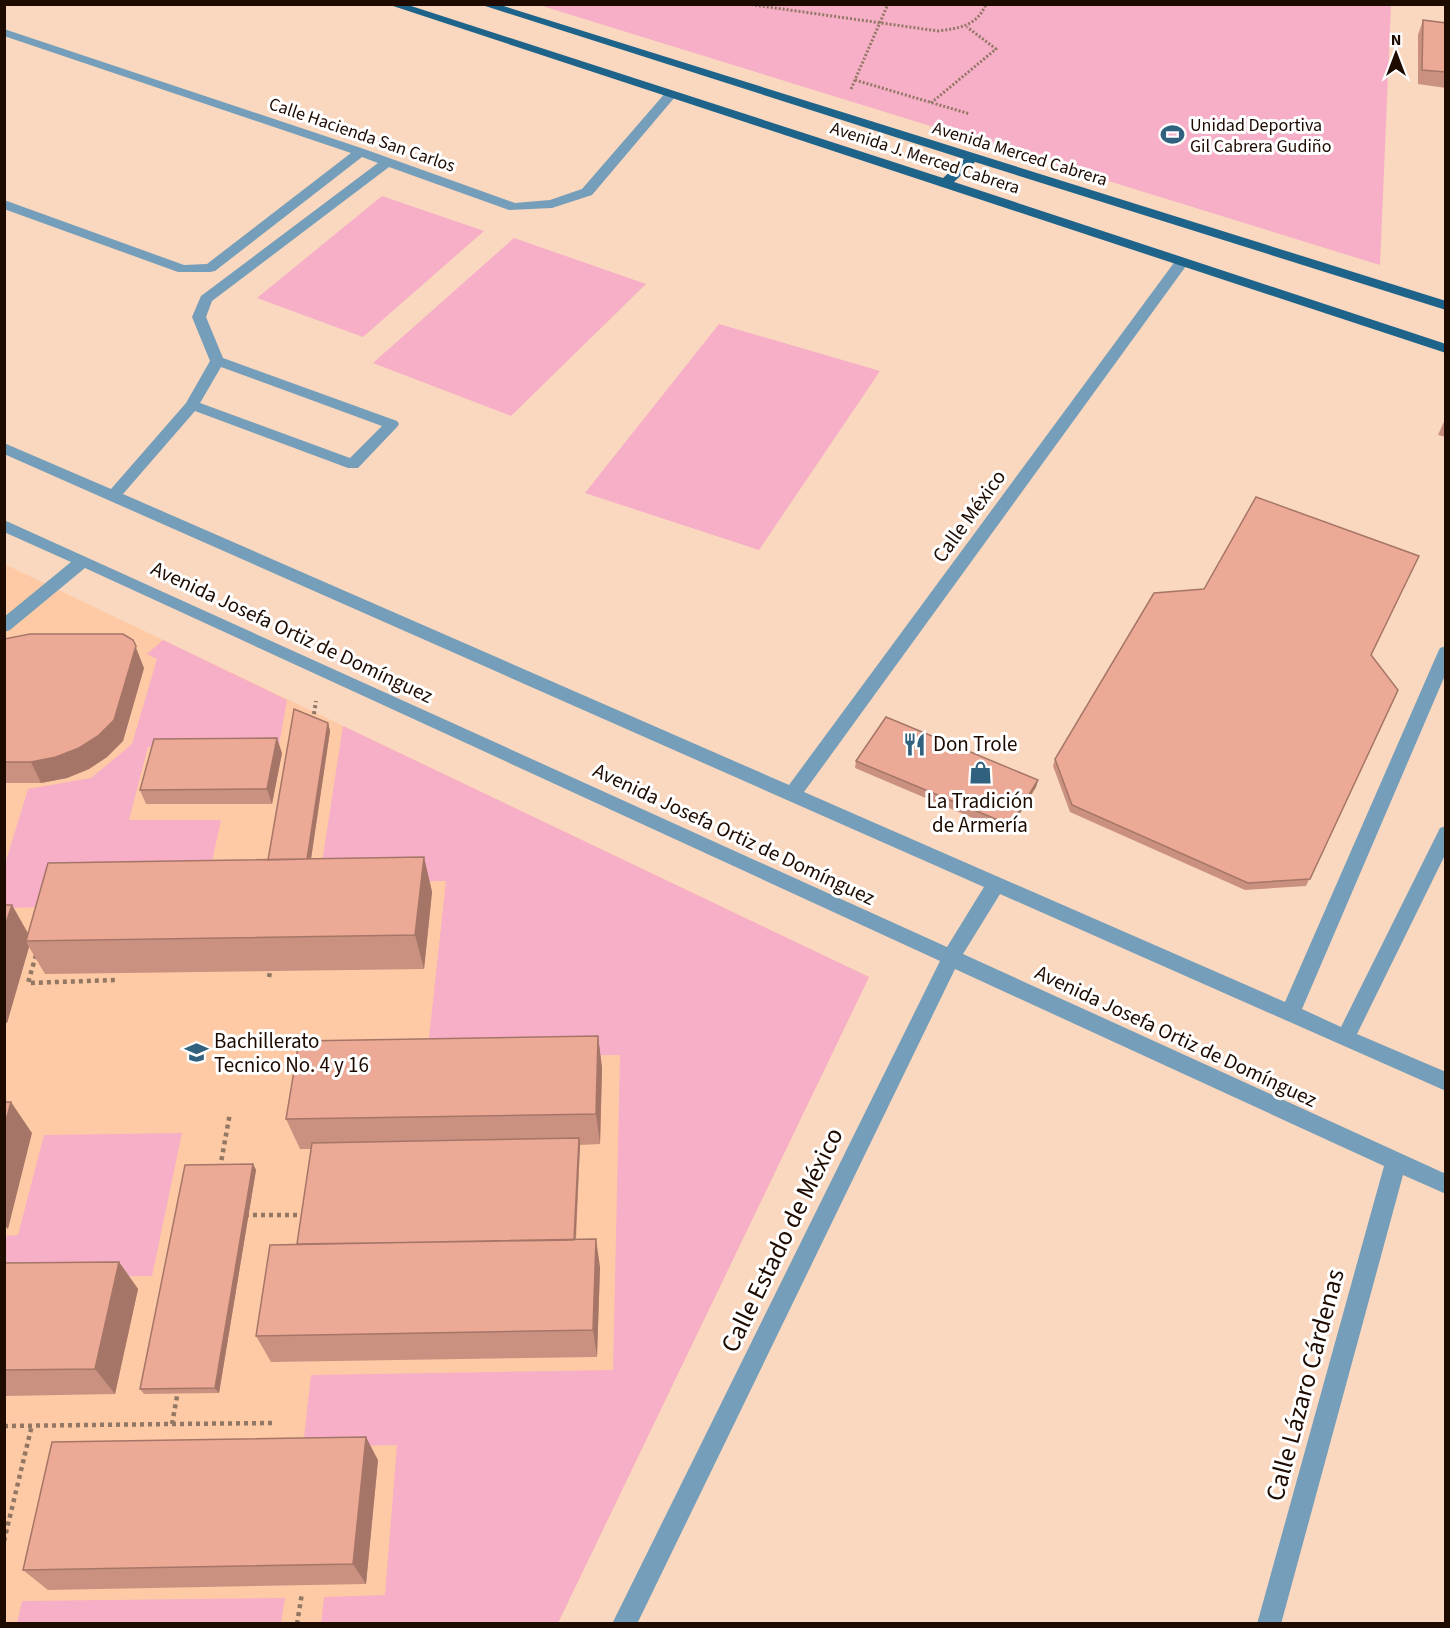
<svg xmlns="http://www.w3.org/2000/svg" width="1450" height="1628" font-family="'Source Sans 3',sans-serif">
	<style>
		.built { fill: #fdcaa5 }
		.green { fill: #f6afc7 }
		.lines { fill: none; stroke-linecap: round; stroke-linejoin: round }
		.path-far2 { stroke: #937765; stroke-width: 3; stroke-dasharray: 2 2; stroke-linecap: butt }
		.path-far1 { stroke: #937765; stroke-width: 4; stroke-dasharray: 3 3; stroke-linecap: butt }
		.path { stroke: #937765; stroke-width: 4.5; stroke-dasharray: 4 4; stroke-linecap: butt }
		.minor { fill: #749eb9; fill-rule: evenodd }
		.major { fill: #1e648a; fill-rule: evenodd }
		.wall { fill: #cb9180 }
		.shaded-wall { fill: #a57668 }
		.building { fill: #eca995; stroke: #a57668; stroke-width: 1.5 }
		.labels { text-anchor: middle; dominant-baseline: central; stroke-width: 6; stroke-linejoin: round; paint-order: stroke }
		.far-poi-label { font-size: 18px; fill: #1e0b00; stroke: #fff; text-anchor: start }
		.far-street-label { font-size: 18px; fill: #1e0b00; stroke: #fff }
		.street-label { font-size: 21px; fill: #1e0b00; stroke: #fff }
		.poi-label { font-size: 21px; fill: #1e0b00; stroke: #fff; text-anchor: start }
		.near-street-label { font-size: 26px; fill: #1e0b00; stroke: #fff }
	</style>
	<rect width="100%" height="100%" fill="#fad7bf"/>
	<path class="built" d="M 4,564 L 869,977 L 558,1623 L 5,1623 Z"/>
	<path class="green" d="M 539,5 L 1391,5 L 1380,265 Z
		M 382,196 L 484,231 L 363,337 L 257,298 Z
		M 514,238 L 646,284 L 511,416 L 373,363 Z
		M 719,324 L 880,371 L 759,550 L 585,493 Z
		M 163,640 L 287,700 L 279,745 L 148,747 L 129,820 L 221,820 L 206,889 L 48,907 L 5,908 L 5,864 L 28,789 L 91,778 L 132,744 L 157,659 L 147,654 Z
		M 343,726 L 869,977 L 558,1623 L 321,1623 L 324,1597 L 385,1595 L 397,1445 L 303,1447 L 311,1375 L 613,1370 L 620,1055 L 427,1056 L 446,881 L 319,882 Z
		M 182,1133 L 152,1276 L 5,1277 L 4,1236 L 18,1235 L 44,1135 Z
		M 285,1598 L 281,1623 L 17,1623 L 22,1601 Z"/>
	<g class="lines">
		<path class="path-far2" d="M 747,4 L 938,31 C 960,28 977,26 986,4
			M 855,80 L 970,114
			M 851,89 L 888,4
			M 931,103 L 996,49 L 967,27"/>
		<path class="path-far1" d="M 313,720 L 316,701"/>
		<path class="path" d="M 36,955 L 28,983 L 116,980
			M 269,977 L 271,967
			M 220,1168 L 230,1113
			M 245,1215 L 306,1215
			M 172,1424 L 276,1423
			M 4,1426 L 172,1424 L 178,1391
			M 4,1541 L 32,1425
			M 297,1624 L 302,1593"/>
		<path class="minor" d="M 4,29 L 364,149 L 515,203 L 550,200 L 582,189 L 667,91 L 675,91 L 675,97 L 592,195 L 552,208 L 509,210 L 389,167 L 212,301 L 206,317 L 223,358 L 397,421 L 399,424 L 397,427 L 358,468 L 348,468 L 195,411 L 123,494 L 789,785 L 1176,260 L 1186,260 L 1188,263 L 1186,266 L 804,792 L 1285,1002 L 1438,652 L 1440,648 L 1446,646 L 1446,673 L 1302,1009 L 1341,1027 L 1440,828 L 1446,826 L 1446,853 L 1357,1034 L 1446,1072 L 1446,1091 L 1000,894 L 963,954 L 1446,1174 L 1446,1194 L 1403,1175 L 1281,1624 L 1257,1624 L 1384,1166 L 955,969 L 637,1624 L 612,1624 L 940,961 L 85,568 L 10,630 L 4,632 L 4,617 L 71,562 L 4,532 L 4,520 L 947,947 L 984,887 L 4,454 L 4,443 L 111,489 L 186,403 L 210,361 L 192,317 L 201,296 L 378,163 L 362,157 L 215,271 L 210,272 L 178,272 L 4,209 L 4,200 L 184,265 L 207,264 L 351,153 L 4,36 ZM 221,367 L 382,426 L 350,458 L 200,403 Z"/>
		<path class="major" d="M 387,4 L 405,4 L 943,178 L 964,159 L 479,4 L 497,4 L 1446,301 L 1446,310 L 975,162 L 954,182 L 1446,344 L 1446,353 Z"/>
	</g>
	<path class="wall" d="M 1423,20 L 1446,23 L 1446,88 L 1418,84 L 1418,35 Z
		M 1446,417 L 1446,437 L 1438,435 Z
		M 4,639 L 144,668 L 123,741 L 107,757 L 89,769 L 67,778 L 41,783 L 4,783 Z
		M 1372,655 L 1398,690 L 1306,886 L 1245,890 L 1070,812 L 1053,766 L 1055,759 Z
		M 328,723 L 330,731 L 311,859 L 424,857 L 432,892 L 424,969 L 45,974 L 29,947 L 7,1023 L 4,1023 L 4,905 L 12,905 L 28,933 L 268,860 Z
		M 282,753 L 272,804 L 146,804 L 140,790 Z
		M 856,761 L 1038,780 L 1036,787 L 1008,833 L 855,768 Z
		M 598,1036 L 602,1068 L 600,1144 L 580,1145 L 576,1240 L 600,1267 L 597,1357 L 271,1362 L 256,1336 L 297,1244 L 311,1149 L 300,1149 L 286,1119 Z
		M 253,1164 L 256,1170 L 219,1393 L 144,1394 L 140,1389 Z
		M 119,1262 L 138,1289 L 115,1394 L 4,1396 L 4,1263 Z
		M 378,1460 L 366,1584 L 48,1590 L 23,1570 Z"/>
	<path class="shaded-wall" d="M 133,640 L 144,668 L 123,741 L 107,757 L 89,769 L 67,778 L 41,783 L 31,762 Z
		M 328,723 L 330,731 L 306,892 L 303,885 Z
		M 277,738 L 282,753 L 272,804 L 267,789 Z
		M 1038,780 L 1036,787 L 1008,833 L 1010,825 Z
		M 424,857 L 432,892 L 424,969 L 415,935 Z
		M 12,905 L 31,939 L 26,941 L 29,947 L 7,1023 L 4,1018 L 4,929 Z
		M 598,1036 L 602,1068 L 600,1144 L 596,1114 Z
		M 11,1102 L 32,1133 L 8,1229 L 4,1225 L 4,1128 Z
		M 579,1138 L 580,1145 L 574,1268 L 573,1262 Z
		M 253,1164 L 256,1170 L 219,1393 L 215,1388 Z
		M 596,1239 L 600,1267 L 597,1357 L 593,1330 Z
		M 119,1262 L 138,1289 L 115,1394 L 95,1369 Z
		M 366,1437 L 378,1460 L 366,1584 L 353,1564 Z"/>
	<path class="building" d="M 1423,20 L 1446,23 L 1446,72 L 1422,70 Z
		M 1256,497 L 1419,556 L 1371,655 L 1398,690 L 1310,879 L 1248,883 L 1072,805 L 1055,759 L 1154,593 L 1204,589 Z
		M 30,634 L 123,634 L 133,640 L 136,646 L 114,720 L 98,736 L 79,748 L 56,757 L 31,762 L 4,762 L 4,639 Z
		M 294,709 L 328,723 L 307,859 L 268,860 Z
		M 886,717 L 1038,780 L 1010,825 L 856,761 Z
		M 277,738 L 267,789 L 140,790 L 154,739 Z
		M 424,857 L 415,935 L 26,941 L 48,863 Z
		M 4,905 L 12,905 L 4,929 Z
		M 598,1036 L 596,1114 L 286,1119 L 299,1041 Z
		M 4,1102 L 11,1102 L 4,1128 Z
		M 579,1138 L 574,1240 L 297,1244 L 312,1143 Z
		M 253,1164 L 215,1388 L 140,1389 L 185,1165 Z
		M 596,1239 L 593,1330 L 256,1336 L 270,1245 Z
		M 119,1262 L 95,1369 L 4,1370 L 4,1263 Z
		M 366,1437 L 353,1564 L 23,1570 L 52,1442 Z"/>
	<defs>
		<symbol id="stadium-bare" viewBox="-9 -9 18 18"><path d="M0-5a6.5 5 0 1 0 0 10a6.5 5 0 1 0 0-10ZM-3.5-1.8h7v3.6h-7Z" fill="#30617f" stroke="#fff" stroke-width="2.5" paint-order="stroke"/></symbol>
		<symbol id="restaurant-bare" viewBox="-9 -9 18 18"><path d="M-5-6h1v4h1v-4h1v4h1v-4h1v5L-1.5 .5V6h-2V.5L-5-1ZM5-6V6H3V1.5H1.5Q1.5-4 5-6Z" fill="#30617f" stroke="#fff" stroke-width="2.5" paint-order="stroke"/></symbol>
		<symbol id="shop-bare" viewBox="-9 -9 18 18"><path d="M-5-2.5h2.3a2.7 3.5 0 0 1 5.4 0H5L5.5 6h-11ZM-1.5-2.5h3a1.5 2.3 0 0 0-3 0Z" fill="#30617f" stroke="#fff" stroke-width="2.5" paint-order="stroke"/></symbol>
		<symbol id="university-bare" viewBox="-9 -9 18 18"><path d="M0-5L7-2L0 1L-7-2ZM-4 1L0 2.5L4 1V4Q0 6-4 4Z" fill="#30617f" stroke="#fff" stroke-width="2.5" paint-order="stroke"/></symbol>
	</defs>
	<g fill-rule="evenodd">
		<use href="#stadium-bare" x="1156" y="118" width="33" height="33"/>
		<use href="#restaurant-bare" x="898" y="728" width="33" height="33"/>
		<use href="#shop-bare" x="964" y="756" width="33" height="33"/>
		<use href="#university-bare" x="180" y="1036" width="33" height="33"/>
	</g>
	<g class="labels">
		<g class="far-poi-label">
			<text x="1190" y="125">Unidad Deportiva<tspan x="1190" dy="21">Gil Cabrera Gudiño</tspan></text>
		</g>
		<g class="far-street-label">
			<text transform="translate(362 135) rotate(19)">Calle Hacienda San Carlos</text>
			<text transform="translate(1020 154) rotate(17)">Avenida Merced Cabrera</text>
			<text transform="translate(925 158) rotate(18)">Avenida J. Merced Cabrera</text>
		</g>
		<g class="street-label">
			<text transform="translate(969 516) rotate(-54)">Calle México</text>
			<text transform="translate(292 632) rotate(25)">Avenida Josefa Ortiz de Domínguez</text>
			<text transform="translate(734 834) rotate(25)">Avenida Josefa Ortiz de Domínguez</text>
			<text transform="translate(1176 1036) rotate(25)">Avenida Josefa Ortiz de Domínguez</text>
		</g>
		<g class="poi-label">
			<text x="933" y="744">Don Trole</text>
			<text x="980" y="801" text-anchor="middle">La Tradición<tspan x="980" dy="24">de Armería</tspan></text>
			<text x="214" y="1041">Bachillerato<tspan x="214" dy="24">Tecnico No. 4 y 16</tspan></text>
		</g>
		<g class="near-street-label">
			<text transform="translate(782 1240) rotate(-64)">Calle Estado de México</text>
			<text transform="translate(1305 1385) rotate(-75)">Calle Lázaro Cárdenas</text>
		</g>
	</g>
	<rect width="1450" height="1628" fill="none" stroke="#1e0b00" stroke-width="12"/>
	<g transform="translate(1396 54)" stroke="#ffffff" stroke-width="4.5" paint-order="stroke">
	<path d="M0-4.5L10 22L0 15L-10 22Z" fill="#1e0b00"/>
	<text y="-9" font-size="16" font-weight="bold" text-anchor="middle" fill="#1e0b00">N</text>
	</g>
</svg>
